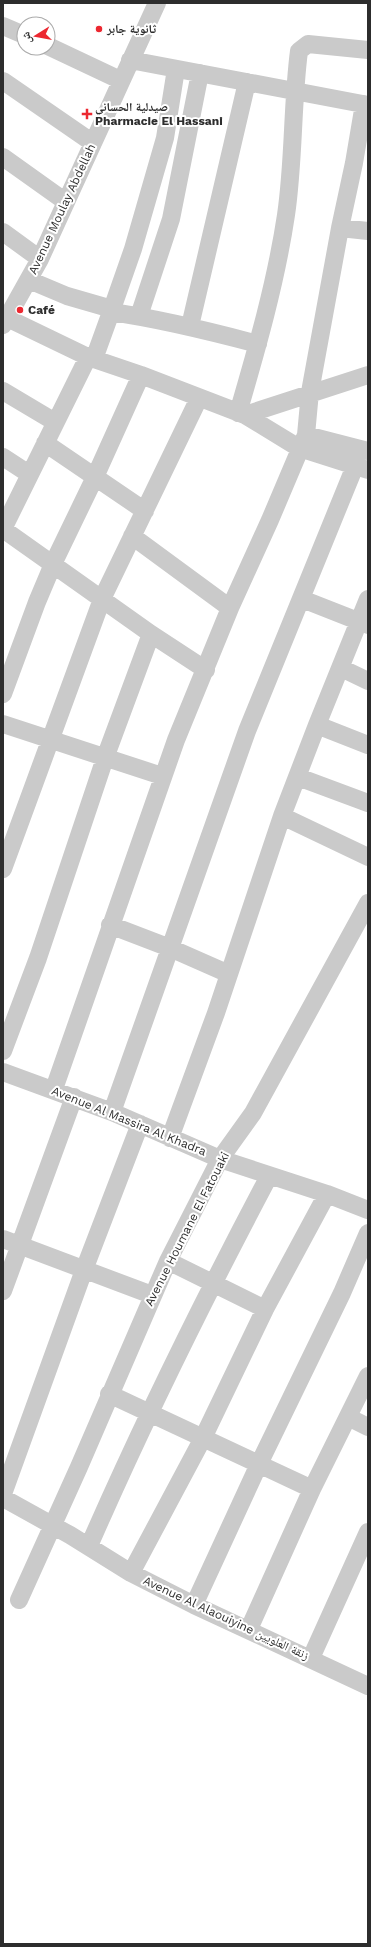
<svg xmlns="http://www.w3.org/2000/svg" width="371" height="1947" font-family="'Work Sans','Noto Naskh Arabic',sans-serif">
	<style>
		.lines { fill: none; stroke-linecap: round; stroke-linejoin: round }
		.minor { stroke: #cacaca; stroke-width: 18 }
		.poi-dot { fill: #ec2730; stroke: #fff; stroke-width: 1.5 }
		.labels { text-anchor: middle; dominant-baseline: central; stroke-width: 4; stroke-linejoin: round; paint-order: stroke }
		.poi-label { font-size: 12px; font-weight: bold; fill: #2d2d2d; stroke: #fff; text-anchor: start }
		.street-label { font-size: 12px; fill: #2d2d2d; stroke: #fff }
	</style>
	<rect width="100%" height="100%" fill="#fff"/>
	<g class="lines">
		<path class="minor" d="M 3,26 L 24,35
			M 48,46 L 120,80
			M 130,60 L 368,105
			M 3,81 L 93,143
			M 3,157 L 66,202
			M 340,228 L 368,231
			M 3,232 L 40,259
			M 29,280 L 67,296 L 112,309 L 111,312 C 161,319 209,331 258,344
			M 112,309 L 133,249 L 165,138 L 176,69
			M 3,316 L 88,357 L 141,375 L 245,415 L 299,448 L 368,470
			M 139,316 L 171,219 L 200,73
			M 3,325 L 40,259 L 157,3
			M 190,326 L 247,82
			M 94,359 L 111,312
			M 3,391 L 55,422
			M 238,413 C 257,348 276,282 286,215 C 294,161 292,105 299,51 L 308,44 L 368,50
			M 245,415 L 368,375
			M 306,435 L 368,451
			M 45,443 L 145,511
			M 3,457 L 29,474
			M 3,529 L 151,634 L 206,670
			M 3,529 L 88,357
			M 132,536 L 230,608
			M 302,599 L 368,625
			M 341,668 L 368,681
			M 3,694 L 37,602 L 53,564 L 95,477 L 141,375
			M 3,724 L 162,776
			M 317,725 L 368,745
			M 298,777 L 368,803
			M 282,816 L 368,857
			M 3,869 L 102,599 L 199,398
			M 110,925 L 170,948 L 229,974
			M 3,1051 L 38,958 L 105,758 L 151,634
			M 3,1072 L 112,1112 L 220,1159 L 327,1194 L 368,1210
			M 54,1089 L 176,740 L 230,608 L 270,520 L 306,435 L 310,392 L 340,228 L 354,163 L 364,104
			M 112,1112 L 247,731 L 355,466
			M 170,1138 L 216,1013 L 282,816 L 317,725 L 368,599
			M 3,1239 L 152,1295
			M 168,1261 L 265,1309
			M 3,1291 L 74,1097
			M 109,1394 L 312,1489
			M 348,1417 L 368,1427
			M 3,1494 L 84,1270 L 140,1124
			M 3,1498 L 70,1535 L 131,1573 L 194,1605 L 368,1686
			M 89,1546 C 144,1420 205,1297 269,1176
			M 131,1573 L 203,1438 L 265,1309 L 327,1194
			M 19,1600 L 79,1467 L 168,1261 L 220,1159 L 253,1113 L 368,903
			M 194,1605 L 259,1464 L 342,1293 L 368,1233
			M 249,1629 L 312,1489 L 368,1376
			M 311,1658 L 368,1532"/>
	</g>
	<g class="poi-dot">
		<circle cx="99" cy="29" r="4"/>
		<path d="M85 108h4v4h4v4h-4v4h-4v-4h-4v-4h4z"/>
		<circle cx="20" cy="310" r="4"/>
	</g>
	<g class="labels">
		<g class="poi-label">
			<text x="107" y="29">ثانوية جابر</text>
			<text x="95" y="107">صيدلية الحساني<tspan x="95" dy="14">Pharmacie El Hassani</tspan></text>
			<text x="28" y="310">Café</text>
		</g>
		<g class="street-label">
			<text transform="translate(62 209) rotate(-65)">Avenue Moulay Abdellah</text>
			<text transform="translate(129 1121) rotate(22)">Avenue Al Massira Al Khadra</text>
			<text transform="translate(187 1229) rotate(-63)">Avenue Houmane El Fatouaki</text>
			<text transform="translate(226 1618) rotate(25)">Avenue Al Alaouiyine زنقة العلويين</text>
		</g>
	</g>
	<rect width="371" height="1947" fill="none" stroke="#2d2d2d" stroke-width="8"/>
	<g transform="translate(36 36) rotate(259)"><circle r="19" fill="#ffffff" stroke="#ababab"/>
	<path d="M0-3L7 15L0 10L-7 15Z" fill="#ec2730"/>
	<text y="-6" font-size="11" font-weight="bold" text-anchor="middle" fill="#2d2d2d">ش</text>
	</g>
</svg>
